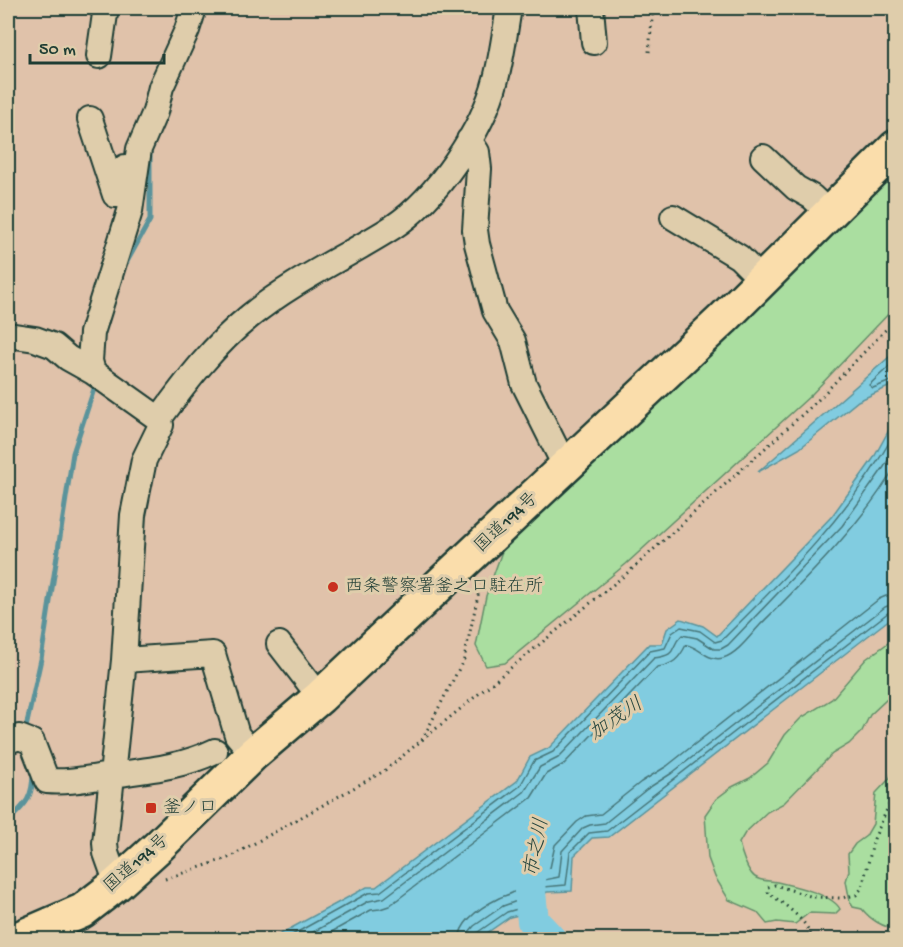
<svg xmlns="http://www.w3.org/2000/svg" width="903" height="947" font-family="'Gochi Hand','Klee One',sans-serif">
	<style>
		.green { fill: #aadea0; stroke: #648e6a; stroke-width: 1.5 }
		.water { fill: #81cce0; stroke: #5a939b; stroke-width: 1.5 }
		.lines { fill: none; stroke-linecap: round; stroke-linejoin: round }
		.shore { stroke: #467679; stroke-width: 1.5 }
		.stream { stroke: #5a939b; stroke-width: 5 }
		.river { stroke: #81cce0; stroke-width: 32 }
		.minor-casing { stroke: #1f3d34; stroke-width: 28 }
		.highway-casing { stroke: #1f3d34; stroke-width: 38 }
		.path { stroke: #1f3d34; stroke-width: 3; stroke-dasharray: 1.5 4.5; stroke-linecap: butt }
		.minor { stroke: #dfcdab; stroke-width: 24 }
		.highway { stroke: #faddab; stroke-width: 33 }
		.poi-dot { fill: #c8321e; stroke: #dfcdab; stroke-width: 2 }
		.labels { text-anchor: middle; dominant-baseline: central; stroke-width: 6; stroke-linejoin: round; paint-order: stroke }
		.street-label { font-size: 18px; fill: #1f3d34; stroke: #dfcdab }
		.poi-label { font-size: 18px; fill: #1f3d34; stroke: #dfcdab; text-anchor: start }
		.water-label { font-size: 20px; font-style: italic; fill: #24443d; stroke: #dfcdab }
	</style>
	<rect width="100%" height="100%" fill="#e0c2aa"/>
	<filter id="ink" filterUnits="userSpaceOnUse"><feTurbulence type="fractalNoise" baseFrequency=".0167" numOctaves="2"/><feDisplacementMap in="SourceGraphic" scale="12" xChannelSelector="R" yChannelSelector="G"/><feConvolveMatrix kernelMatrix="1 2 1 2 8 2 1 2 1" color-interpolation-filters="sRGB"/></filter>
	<g filter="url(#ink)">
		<path class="green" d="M 895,167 L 895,307 L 811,395 L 626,564 L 505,663 L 486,666 L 476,646 L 486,596 L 505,543 L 583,475 L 736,328 Z
			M 895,638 L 895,696 L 886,700 L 870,715 L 862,731 L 849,744 L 832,754 L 784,803 L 767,812 L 745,833 L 739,843 C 741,851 746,866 751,873 C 757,882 768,880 777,882 C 794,886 832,894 840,909 L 835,914 L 809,913 L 795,924 L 777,922 L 767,924 L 757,912 L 729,900 L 715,877 L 708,858 L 705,815 L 716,799 L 732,787 L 750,778 L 768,763 L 785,735 L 801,718 L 832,699 L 866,659 Z
			M 895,763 L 896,928 C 883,928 870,919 862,909 L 853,907 L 850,902 L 846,881 L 849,871 L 848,854 L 855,844 L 866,836 L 873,824 L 876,793 L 890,778 Z"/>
		<path class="water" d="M 895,352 L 895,384 L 858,401 L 799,449 L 758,472 Z
			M 895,419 L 895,615 L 609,837 L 592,838 L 574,856 L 572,891 L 547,892 L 523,914 L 510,917 L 478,939 L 271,939 L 367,887 L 376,887 L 517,781 L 530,757 L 549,748 L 649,644 L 662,644 L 667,629 L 681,619 L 703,626 L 717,636 L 832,516 L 873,459 Z"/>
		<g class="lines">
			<path class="shore" d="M 896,360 L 869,385 L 873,388 L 896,379
				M 283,940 L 368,893 L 380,892 L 520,786 L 534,761 L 553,752 L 650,651 L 665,648 L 672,633 L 681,627 L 700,631 L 715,642 L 722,640 C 788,575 850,513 896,431
				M 299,940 L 369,901 L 384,898 L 524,792 L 540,767 L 558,758 L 654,658 C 680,655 668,648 682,635 L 697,638 L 714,649 L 721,649 L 728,645 L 842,526 L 884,467 L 896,447
				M 317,940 L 371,910 L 380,909 L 389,906 L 531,798 L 546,774 L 564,764 L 657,667 C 673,665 679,659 686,645 C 699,646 707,662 723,658 C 737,654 750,636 760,625 C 806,579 864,522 896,465
				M 459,940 C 460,920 483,906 499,898 C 503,896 508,895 512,893 C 529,883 528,873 550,868 L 555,845 L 577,822 L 586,816 L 601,814 L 641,782 L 667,766 L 879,599 L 886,596 L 896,594
				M 468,940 L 469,932 L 474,926 L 503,906 L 517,901 L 539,881 L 559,877 L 562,851 L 583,828 L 590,825 L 605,823 L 647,789 L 672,773 L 885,607 L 896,603
				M 476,940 L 478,932 L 507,912 L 521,908 L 543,887 L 566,885 L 570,852 L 589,833 L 607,831 L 889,612 L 896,611"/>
			<path class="stream" d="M 124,267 L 150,220 L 150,151
				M 25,732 L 41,659 L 73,453 L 96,383
				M 8,821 C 26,804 33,798 33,772"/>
			<path class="river" d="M 533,865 L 529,883 L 533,921 L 551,940"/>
			<defs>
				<path id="minor" d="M 591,8 L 594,42
					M 99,56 L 105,14 L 102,8
					M 90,119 L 115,195 L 119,195 L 125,167
					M 469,140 L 477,152 L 479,169 L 475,230 L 477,244 L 495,311 L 513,341 L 524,384 L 566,468
					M 763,157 L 796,188 L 812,197 L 830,214
					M 673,217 L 739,257 L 763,281
					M 8,335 L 35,339 L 54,346 L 68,358 L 93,372
					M 159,419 C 186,382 214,345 250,316 C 294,280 346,257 393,227 C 437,198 483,130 496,79 C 502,56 505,31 509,8
					M 279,644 L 320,697
					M 124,660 L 213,654 L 237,735 L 253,754
					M 8,741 L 19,737 L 32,742 L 47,781 C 70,783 89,778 112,775 C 148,770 182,767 215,751
					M 117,884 L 106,853 L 105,843 L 124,660 L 133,515 L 144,460 L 161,425 L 159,419 L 93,372 L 90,361 L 92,333 L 130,211 L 139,149 L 155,112 L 161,87 L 187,30 L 194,8"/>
				<path id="highway" d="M 15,940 L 82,911 L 117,884 L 159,846 L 253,754 L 320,697 L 723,319 L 896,147"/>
			</defs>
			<use href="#minor" class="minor-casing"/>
			<use href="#highway" class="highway-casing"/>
			<path class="path" d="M 649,52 L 653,8
				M 422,740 L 464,659 L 481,582
				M 165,879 L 228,858 L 384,771 L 631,570 L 816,402 L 896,319
				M 812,940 C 810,922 782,902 768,893 L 768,887 L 775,885 L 813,897 L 841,898 L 856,895 L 862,888 L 874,839 L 896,789"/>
			<use href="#minor" class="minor"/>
			<use href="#highway" class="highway"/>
		</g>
	</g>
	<g class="poi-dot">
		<circle cx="333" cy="587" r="6"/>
		<rect x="145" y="802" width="12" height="12" rx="3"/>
	</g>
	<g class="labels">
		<g class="street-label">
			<text transform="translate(507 523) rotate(-43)">国道194号</text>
			<text transform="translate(137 864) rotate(-41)">国道194号</text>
		</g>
		<g class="poi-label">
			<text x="345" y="587">西条警察署釜之口駐在所</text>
			<text x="163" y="808">釜ノ口</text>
		</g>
		<g class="water-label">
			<text transform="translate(617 720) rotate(-34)">加茂川</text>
			<text transform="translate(538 848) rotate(-79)">市之川</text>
		</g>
	</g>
	<rect width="903" height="947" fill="none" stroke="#dfcdab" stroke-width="30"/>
	<rect x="15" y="15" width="873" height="917" fill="none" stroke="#1f3d34" stroke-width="2" filter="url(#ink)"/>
	<path d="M30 54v9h134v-9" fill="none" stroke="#1f3d34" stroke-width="3"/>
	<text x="39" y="54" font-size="18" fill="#1f3d34" stroke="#dfcdab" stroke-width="4.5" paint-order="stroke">50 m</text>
</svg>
